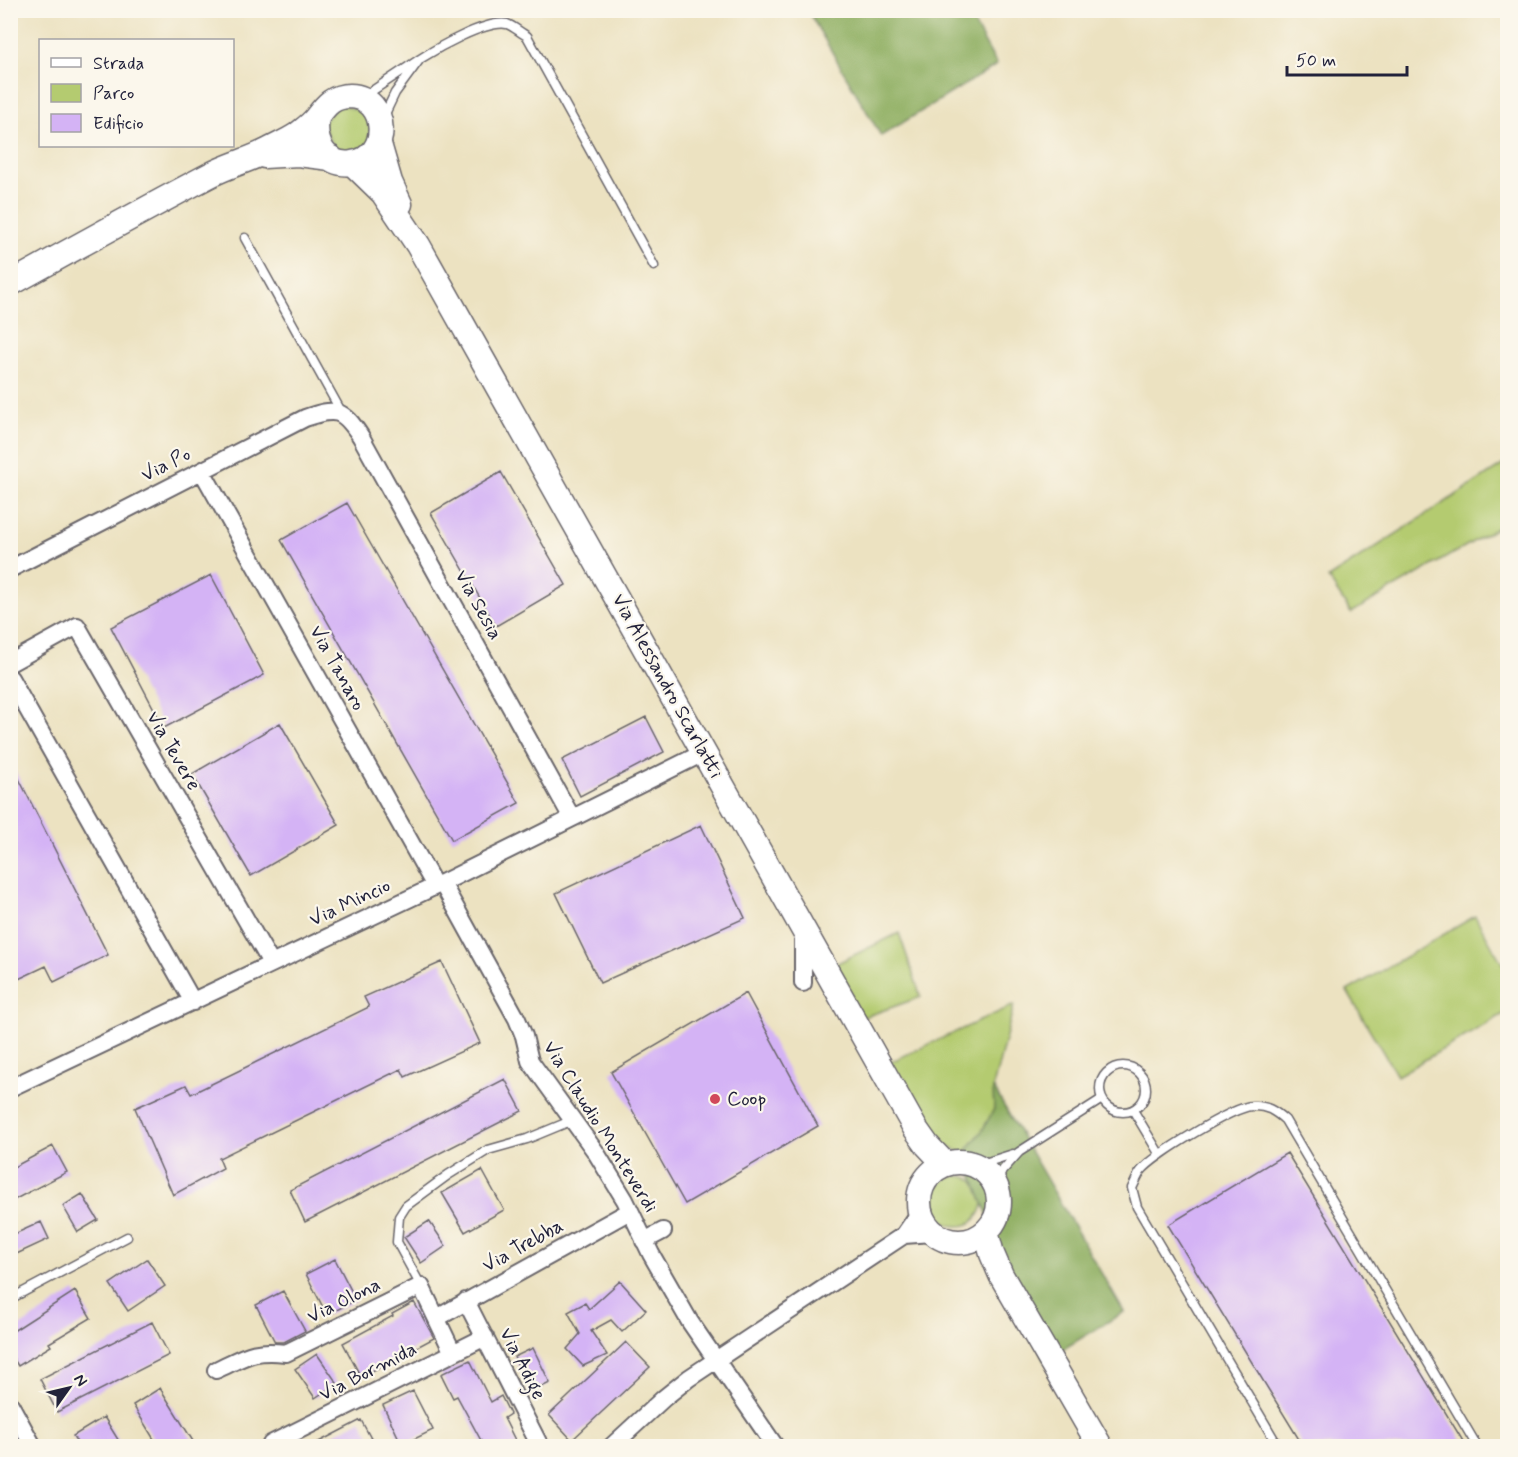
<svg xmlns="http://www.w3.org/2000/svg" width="1518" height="1457" font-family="Mynerve,sans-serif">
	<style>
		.green { fill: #b4cb70; stroke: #6b7656; stroke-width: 1.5 }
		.forest { fill: #8faf62; stroke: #58684e; stroke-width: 1.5 }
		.building { fill: #d4b3f5 }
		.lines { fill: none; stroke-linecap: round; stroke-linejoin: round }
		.lane-casing { stroke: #69656a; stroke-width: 11 }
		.street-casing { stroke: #69656a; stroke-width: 20 }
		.secondary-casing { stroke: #69656a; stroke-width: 27 }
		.lane { stroke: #fff; stroke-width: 8 }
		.street { stroke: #fff; stroke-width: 16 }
		.secondary { stroke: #fff; stroke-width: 24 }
		.poi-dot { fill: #d1495b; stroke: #fbf7ec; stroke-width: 2 }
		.labels { text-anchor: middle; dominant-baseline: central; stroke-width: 4.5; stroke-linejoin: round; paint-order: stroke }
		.street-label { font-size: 20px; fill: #22223b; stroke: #fbf7ec }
		.poi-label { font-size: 20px; fill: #22223b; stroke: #fbf7ec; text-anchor: start }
	</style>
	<rect width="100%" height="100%" fill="#fbf7ec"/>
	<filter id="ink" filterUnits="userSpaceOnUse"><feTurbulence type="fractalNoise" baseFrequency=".0167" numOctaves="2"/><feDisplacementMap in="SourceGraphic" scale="12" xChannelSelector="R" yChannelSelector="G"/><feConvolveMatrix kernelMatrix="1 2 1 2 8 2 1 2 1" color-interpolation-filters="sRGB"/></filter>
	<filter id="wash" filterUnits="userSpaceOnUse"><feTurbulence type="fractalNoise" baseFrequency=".008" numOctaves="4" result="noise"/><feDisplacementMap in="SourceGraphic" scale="24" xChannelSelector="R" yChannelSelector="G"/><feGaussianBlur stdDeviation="1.35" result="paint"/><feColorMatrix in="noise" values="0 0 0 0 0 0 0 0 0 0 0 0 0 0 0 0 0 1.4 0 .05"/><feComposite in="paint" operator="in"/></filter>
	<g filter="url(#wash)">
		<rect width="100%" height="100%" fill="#ece2c1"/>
		<path class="green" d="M 339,104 L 371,114 L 369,148 L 336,154 L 322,123 Z
			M 1507,462 L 1507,522 L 1351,613 L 1328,578 Z
			M 1475,916 L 1507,972 L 1507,1012 L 1397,1076 L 1347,991 Z
			M 899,933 L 921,997 L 850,1022 L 823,970 Z
			M 1014,1005 L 993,1087 L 994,1109 L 982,1131 L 964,1154 L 934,1139 L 888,1063 Z
			M933 1201a25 25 0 1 1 50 0a25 25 0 1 1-50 0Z"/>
		<path class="forest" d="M 808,11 L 967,11 L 997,65 L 881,136 Z
			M 993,1087 L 1124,1312 L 1044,1361 L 964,1154 L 982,1131 L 994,1109 Z"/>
		<g id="blocks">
			<path class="building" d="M 501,472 L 566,585 L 496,626 L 431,513 Z
				M 347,503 L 519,803 L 452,840 L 281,540 Z
				M 211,575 L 264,675 L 164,728 L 111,627 Z
				M 646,717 L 664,752 L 580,796 L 562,760 Z
				M 280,723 L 339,825 L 251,876 L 192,774 Z
				M 10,761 L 108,955 L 54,982 L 46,966 L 10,983 Z
				M 701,825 L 745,918 L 600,983 L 556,893 Z
				M 442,962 L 480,1043 L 405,1077 L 401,1069 L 219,1158 L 223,1168 L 173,1195 L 135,1108 L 186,1085 L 191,1094 L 369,1007 L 364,997 Z
				M 746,993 L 818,1126 L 685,1204 L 611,1072 Z
				M 505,1079 L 522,1111 L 305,1222 L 290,1190 Z
				M 53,1146 L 67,1172 L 10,1202 L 10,1169 Z
				M 1287,1153 L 1466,1446 L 1303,1446 L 1168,1225 Z
				M 482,1170 L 504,1210 L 465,1232 L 442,1193 Z
				M 82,1194 L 98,1220 L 78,1232 L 63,1206 Z
				M 429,1221 L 446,1246 L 421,1263 L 404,1237 Z
				M 41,1222 L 49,1239 L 10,1257 L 10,1236 Z
				M 147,1259 L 165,1286 L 128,1311 L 110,1284 Z
				M 335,1259 L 356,1300 L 327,1315 L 306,1274 Z
				M 620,1281 L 646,1310 L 622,1332 L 611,1320 L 591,1331 L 607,1355 L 583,1366 L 567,1349 L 580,1334 L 568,1312 L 585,1303 L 589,1309 Z
				M 75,1291 L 91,1318 L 49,1343 L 51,1346 L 18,1366 L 10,1353 L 10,1333 Z
				M 283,1291 L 305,1331 L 284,1342 L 275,1342 L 256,1305 Z
				M 414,1302 L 434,1338 L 361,1377 L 343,1343 L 393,1316 L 392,1314 Z
				M 152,1322 L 169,1355 L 57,1412 L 40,1379 Z
				M 626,1342 L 650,1367 L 572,1440 L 549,1415 Z
				M 533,1348 L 550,1383 L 531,1392 L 514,1357 Z
				M 317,1354 L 337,1383 L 315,1398 L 295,1369 Z
				M 470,1360 L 491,1402 L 501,1396 L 510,1414 L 504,1418 L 518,1446 L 484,1446 L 457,1396 L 453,1398 L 441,1374 Z
				M 160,1388 L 196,1446 L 158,1446 L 133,1405 Z
				M 413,1391 L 433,1430 L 402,1445 L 383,1405 Z
				M 104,1417 L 122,1446 L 79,1446 L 73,1436 Z
				M 361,1420 L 375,1446 L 311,1446 Z"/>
		</g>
	</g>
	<g filter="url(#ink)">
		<use href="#blocks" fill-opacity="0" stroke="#69656a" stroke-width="1.5"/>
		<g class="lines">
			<defs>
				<path id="lane" d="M 420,59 C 437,48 486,20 507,24 C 513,26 521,33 527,36 L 654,266
					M 363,97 L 420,59 L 395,93 L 384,116
					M 245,238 L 343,415
					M1100 1089a23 23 0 1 1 46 0a23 23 0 1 1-46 0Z
					M 1133,1110 L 1160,1155
					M 975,1166 L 1013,1154
					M 995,1186 L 1002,1171 L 1019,1152 L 1102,1099
					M 421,1286 L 397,1242 L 399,1217 L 406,1206 L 448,1175 L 488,1150 L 527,1139 L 573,1120
					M 10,1299 L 127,1237
					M 1278,1446 L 1137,1207 L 1132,1188 C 1135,1183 1137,1176 1141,1171 C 1154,1155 1233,1107 1252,1106 C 1266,1105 1275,1111 1285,1120 L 1477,1446"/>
				<path id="street" d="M 202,471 L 435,886
					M 10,569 L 305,418 C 336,407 343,409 361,437 L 572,818
					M 10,663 L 77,626 L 271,963
					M 10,678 L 193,1002
					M 442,883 L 517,1019 L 524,1036 L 530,1061 L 595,1151 L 625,1200 L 651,1254 L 690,1322 L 775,1446
					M 803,933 L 803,983
					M 10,1088 L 442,883 L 705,752
					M 904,1235 L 932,1233
					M 644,1241 L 663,1231
					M 466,1301 L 540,1446
					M 437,1318 L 630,1211
					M 216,1370 C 246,1356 252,1349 286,1353 L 421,1286 L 453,1353
					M 10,1404 L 33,1446
					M 271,1444 L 485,1337
					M 612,1446 L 664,1398 L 689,1378 L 904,1235 L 920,1212"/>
				<path id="secondary" d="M 379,144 L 390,182 L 400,204
					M 264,156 L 298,154 L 331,158
					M 352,163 L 383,193 L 418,245 L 915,1128 L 927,1145 L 945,1164
					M 10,284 C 77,247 143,210 210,175 C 229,165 250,160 269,150 C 278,145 288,141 297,135 C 303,130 312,124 317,117 C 326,105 333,96 350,96 C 389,97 392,158 352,163 C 325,167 313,142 317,118
					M919 1202a40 40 0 1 1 80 0a40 40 0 1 1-80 0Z
					M 986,1232 L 992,1254 L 1001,1275 L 1100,1446"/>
			</defs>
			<use href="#lane" class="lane-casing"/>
			<use href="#street" class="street-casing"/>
			<use href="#secondary" class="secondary-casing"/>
			<use href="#lane" class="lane"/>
			<use href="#street" class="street"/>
			<use href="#secondary" class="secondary"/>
		</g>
	</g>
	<circle class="poi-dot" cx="715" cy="1099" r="6"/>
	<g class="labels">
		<g class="street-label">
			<text transform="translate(166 465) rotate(-27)">Via Po</text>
			<text transform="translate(478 605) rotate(61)">Via Sesia</text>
			<text transform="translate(337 668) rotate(61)">Via Tanaro</text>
			<text transform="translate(667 686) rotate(61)">Via Alessandro Scarlatti</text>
			<text transform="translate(173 751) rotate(60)">Via Tevere</text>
			<text transform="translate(350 903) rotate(-25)">Via Mincio</text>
			<text transform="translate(600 1127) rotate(58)">Via Claudio Monteverdi</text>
			<text transform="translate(523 1246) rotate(-29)">Via Trebba</text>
			<text transform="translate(344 1301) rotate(-26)">Via Olona</text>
			<text transform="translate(522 1364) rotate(63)">Via Adige</text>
			<text transform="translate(368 1372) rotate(-27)">Via Bormida</text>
		</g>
		<g class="poi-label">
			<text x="727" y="1099">Coop</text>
		</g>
	</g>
	<rect width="1518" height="1457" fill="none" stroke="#fbf7ec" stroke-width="36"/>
	<rect x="39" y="39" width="195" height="108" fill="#fbf7ec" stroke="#a4a2a5" stroke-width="1.5"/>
	<rect x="51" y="58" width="30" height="9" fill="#ffffff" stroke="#a4a2a5" stroke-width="1.5"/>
	<text x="93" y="69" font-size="18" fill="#22223b">Strada</text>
	<rect x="51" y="84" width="30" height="18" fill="#b4cb70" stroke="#a4a2a5" stroke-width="1.5"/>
	<text x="93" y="99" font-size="18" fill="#22223b">Parco</text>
	<rect x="51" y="114" width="30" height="18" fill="#d4b3f5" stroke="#a4a2a5" stroke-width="1.5"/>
	<text x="93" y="129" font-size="18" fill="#22223b">Edificio</text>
	<g transform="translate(69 1388) rotate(56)" stroke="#fbf7ec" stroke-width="4.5" paint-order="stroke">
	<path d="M0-4.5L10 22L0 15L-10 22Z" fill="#22223b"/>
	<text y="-9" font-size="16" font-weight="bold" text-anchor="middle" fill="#22223b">N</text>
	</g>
	<path d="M1287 66v9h120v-9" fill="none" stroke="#22223b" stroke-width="3"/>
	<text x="1296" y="66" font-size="18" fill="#22223b" stroke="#fbf7ec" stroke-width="4.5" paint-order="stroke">50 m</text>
</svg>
